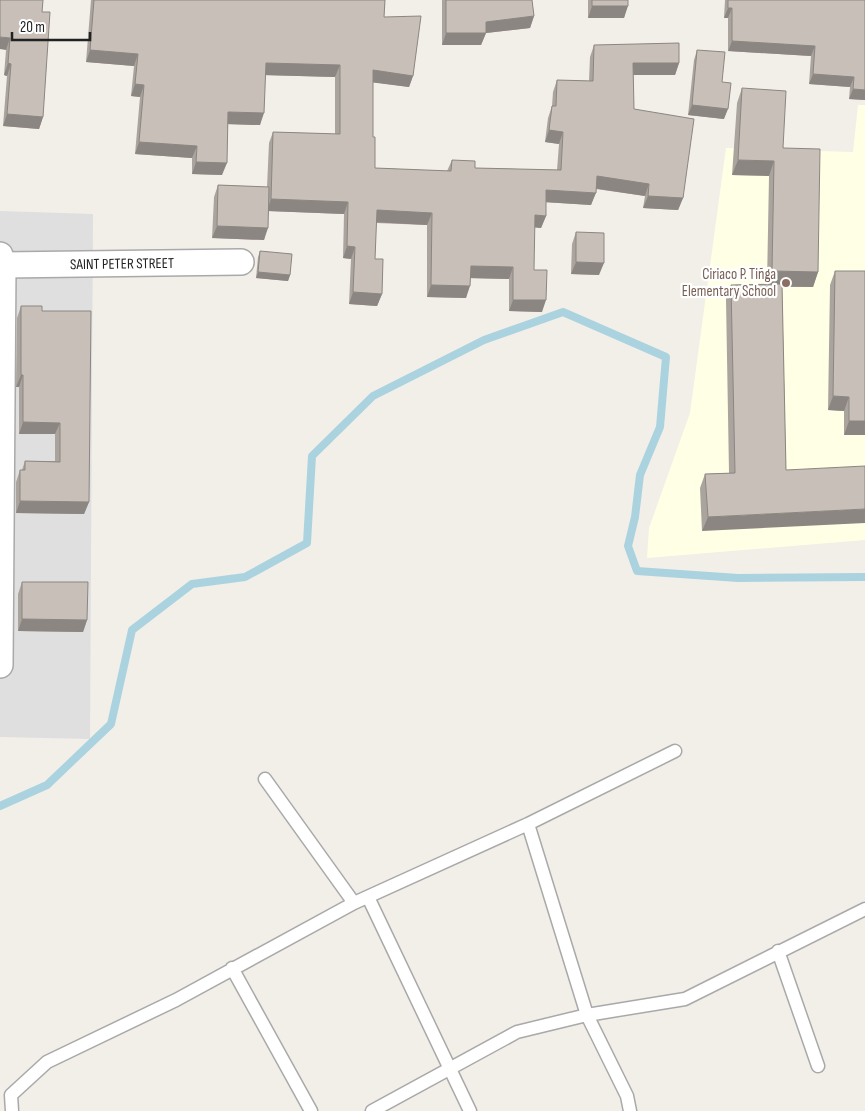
<svg xmlns="http://www.w3.org/2000/svg" width="865" height="1111" font-family="'Sofia Sans Condensed',sans-serif">
	<style>
		.residential { fill: #e0dfdf }
		.education { fill: #ffffe5 }
		.lines { fill: none; stroke-linecap: round; stroke-linejoin: round }
		.stream { stroke: #aad3df; stroke-width: 8 }
		.lane-casing { stroke: #a9a9a9; stroke-width: 15 }
		.street-casing { stroke: #a9a9a9; stroke-width: 28 }
		.lane { stroke: #fff; stroke-width: 12 }
		.street { stroke: #fff; stroke-width: 25 }
		.wall { fill: #aba49e }
		.shaded-wall { fill: #8b8681 }
		.building { fill: #c7bfb8; stroke: #8b8681 }
		.education-dot { fill: #8d6e63; stroke: #fff; stroke-width: 2 }
		.labels { text-anchor: middle; dominant-baseline: central; stroke-width: 4.5; stroke-linejoin: round; paint-order: stroke }
		.street-label { font-size: 15px; fill: #222; stroke: #fff }
		.education-label { font-size: 15px; fill: #785e54; stroke: #fff; text-anchor: end }
	</style>
	<rect width="100%" height="100%" fill="#f2efe9"/>
	<path class="residential" d="M 0,211 L 93,214 L 90,739 L 0,737 Z"/>
	<path class="education" d="M 858,105 L 865,105 L 865,540 L 647,558 L 649,528 L 690,413 L 726,148 L 853,152 Z"/>
	<g class="lines">
		<path class="stream" d="M 0,806 L 47,785 L 111,724 L 132,630 L 192,584 L 245,577 L 307,543 L 312,456 L 373,396 L 484,340 L 563,312 L 666,357 L 660,427 L 640,475 L 635,517 L 628,546 L 637,571 L 738,578 L 865,577"/>
		<defs>
			<path id="lane" d="M 265,779 L 354,903
				M 528,824 L 587,1015 L 627,1096 L 630,1111
				M 368,897 L 470,1111
				M 778,951 L 818,1066
				M 232,968 L 311,1111
				M 12,1111 L 11,1095 L 47,1062 L 176,1000 L 354,903 L 528,824 L 675,751
				M 372,1111 L 517,1032 L 587,1015 L 685,999 L 865,909"/>
			<g id="street">
				<path d="M 0,255 L 3,265 L 0,665"/>
				<path id="s1" d="M 3,265 L 241,262"/>
			</g>
		</defs>
		<use href="#lane" class="lane-casing"/>
		<use href="#street" class="street-casing"/>
		<use href="#lane" class="lane"/>
		<use href="#street" class="street"/>
	</g>
	<path class="wall" d="M 0,0 L 42,12 L 43,117 L 39,129 L 3,126 L 7,76 L 4,75 L 6,50 Z
		M 91,0 L 385,0 L 384,17 L 413,76 L 409,87 L 373,82 L 373,137 L 375,168 L 447,171 L 452,160 L 475,168 L 557,170 L 559,144 L 545,142 L 548,118 L 552,106 L 553,92 L 557,80 L 589,81 L 590,57 L 594,45 L 679,63 L 675,75 L 633,75 L 634,109 L 683,198 L 678,210 L 643,208 L 645,196 L 596,189 L 591,205 L 546,202 L 546,216 L 541,228 L 534,227 L 534,270 L 542,312 L 509,311 L 509,279 L 470,278 L 466,298 L 427,297 L 427,225 L 376,223 L 375,259 L 382,294 L 377,306 L 349,304 L 351,259 L 343,258 L 344,214 L 269,211 L 264,240 L 212,238 L 214,197 L 218,185 L 267,187 L 269,143 L 273,132 L 335,134 L 335,77 L 265,75 L 260,125 L 228,124 L 222,175 L 192,174 L 192,158 L 135,154 L 140,97 L 131,96 L 134,66 L 86,62 Z
		M 442,0 L 532,0 L 534,16 L 530,28 L 486,33 L 481,45 L 442,45 Z
		M 588,0 L 628,0 L 624,18 L 588,18 Z
		M 725,0 L 865,0 L 865,100 L 849,99 L 850,87 L 809,84 L 811,56 L 728,51 L 728,18 L 724,18 Z
		M 697,50 L 722,82 L 724,119 L 688,115 L 694,60 Z
		M 742,88 L 783,148 L 818,272 L 813,287 L 782,287 L 786,470 L 702,531 L 700,488 L 705,474 L 729,473 L 726,299 L 731,285 L 767,284 L 769,176 L 732,175 L 737,103 Z
		M 576,232 L 599,275 L 571,274 L 572,244 Z
		M 260,251 L 290,275 L 288,281 L 256,278 L 258,257 Z
		M 835,271 L 865,271 L 865,435 L 844,435 L 844,411 L 828,410 L 830,285 Z
		M 21,306 L 42,311 L 89,502 L 84,514 L 16,513 L 16,482 L 20,470 L 22,470 L 25,461 L 55,461 L 55,434 L 19,434 L 19,387 L 16,387 L 17,318 Z
		M 22,582 L 87,620 L 83,632 L 18,631 L 18,594 Z"/>
	<path class="shaded-wall" d="M 592,6 L 628,6 L 624,18 L 588,18 Z
		M 728,8 L 732,8 L 728,18 L 724,18 Z
		M 534,16 L 530,28 L 486,33 L 481,45 L 442,45 L 446,33 L 486,22 Z
		M 0,37 L 10,38 L 6,50 L 0,49 Z
		M 732,41 L 815,46 L 811,56 L 728,51 Z
		M 90,50 L 138,54 L 134,66 L 86,62 Z
		M 8,63 L 11,64 L 7,76 L 4,75 Z
		M 266,63 L 340,65 L 335,77 L 261,75 Z
		M 633,63 L 679,63 L 675,75 L 628,75 Z
		M 373,70 L 413,76 L 409,87 L 369,82 Z
		M 813,74 L 854,77 L 850,87 L 809,84 Z
		M 135,84 L 144,85 L 140,97 L 131,96 Z
		M 853,89 L 865,90 L 865,100 L 849,99 Z
		M 692,105 L 728,109 L 724,119 L 688,115 Z
		M 228,112 L 264,113 L 260,125 L 224,124 Z
		M 7,114 L 43,117 L 39,129 L 3,126 Z
		M 549,130 L 563,132 L 559,144 L 545,142 Z
		M 139,142 L 197,146 L 192,158 L 135,154 Z
		M 738,160 L 774,161 L 769,176 L 732,175 Z
		M 196,162 L 227,163 L 222,175 L 192,174 Z
		M 597,176 L 649,184 L 645,196 L 592,188 Z
		M 546,190 L 596,193 L 591,205 L 542,202 Z
		M 648,196 L 683,198 L 678,210 L 643,208 Z
		M 271,199 L 348,202 L 344,214 L 267,211 Z
		M 377,210 L 432,213 L 427,225 L 372,222 Z
		M 535,215 L 546,216 L 541,228 L 530,227 Z
		M 217,226 L 268,228 L 264,240 L 212,238 Z
		M 347,246 L 355,247 L 351,259 L 343,258 Z
		M 576,262 L 604,263 L 599,275 L 571,274 Z
		M 471,266 L 513,267 L 509,279 L 466,278 Z
		M 772,271 L 818,272 L 813,287 L 767,286 Z
		M 258,272 L 290,275 L 288,281 L 256,278 Z
		M 431,285 L 470,286 L 466,298 L 427,297 Z
		M 353,292 L 382,294 L 377,306 L 349,304 Z
		M 513,300 L 546,300 L 542,312 L 509,311 Z
		M 21,375 L 23,375 L 19,387 L 16,387 Z
		M 833,396 L 849,397 L 844,411 L 828,410 Z
		M 849,421 L 865,421 L 865,435 L 844,435 Z
		M 23,422 L 60,423 L 55,434 L 19,434 Z
		M 20,501 L 89,502 L 84,514 L 16,513 Z
		M 865,509 L 865,523 L 702,531 L 708,517 Z
		M 22,619 L 87,620 L 83,632 L 18,631 Z"/>
	<path class="building" d="M 0,0 L 43,0 L 42,12 L 50,12 L 43,117 L 7,114 L 11,64 L 8,63 L 10,38 L 0,37 Z
		M 94,0 L 385,0 L 384,17 L 421,16 L 413,76 L 373,70 L 373,137 L 375,137 L 375,168 L 451,171 L 452,160 L 475,161 L 475,168 L 561,170 L 563,132 L 549,130 L 552,106 L 556,106 L 557,80 L 593,81 L 594,45 L 679,43 L 679,63 L 633,63 L 634,109 L 694,119 L 683,198 L 648,196 L 649,184 L 597,176 L 596,193 L 546,190 L 546,216 L 535,215 L 534,270 L 547,270 L 546,300 L 513,300 L 513,267 L 471,266 L 470,286 L 431,285 L 432,213 L 377,210 L 375,259 L 383,259 L 382,294 L 353,292 L 355,247 L 347,246 L 348,202 L 271,199 L 273,132 L 340,134 L 340,65 L 266,63 L 264,113 L 228,112 L 227,163 L 196,162 L 197,146 L 139,142 L 144,85 L 135,84 L 138,54 L 90,50 Z
		M 446,0 L 532,0 L 534,16 L 486,22 L 486,33 L 446,33 Z
		M 592,0 L 628,0 L 628,6 L 592,6 Z
		M 728,0 L 865,0 L 865,90 L 853,89 L 854,77 L 813,74 L 815,46 L 732,41 L 732,8 L 728,8 Z
		M 697,50 L 725,52 L 722,82 L 731,83 L 728,109 L 692,105 Z
		M 742,88 L 786,91 L 783,148 L 820,149 L 818,272 L 772,271 L 774,161 L 738,160 Z
		M 218,185 L 269,187 L 268,228 L 217,226 Z
		M 576,232 L 604,233 L 604,263 L 576,262 Z
		M 260,251 L 292,254 L 290,275 L 258,272 Z
		M 835,271 L 865,271 L 865,421 L 849,421 L 849,397 L 833,396 Z
		M 782,284 L 786,470 L 865,466 L 865,509 L 708,517 L 705,474 L 735,473 L 731,285 Z
		M 21,306 L 42,306 L 42,311 L 91,311 L 89,502 L 20,501 L 20,470 L 25,470 L 25,461 L 60,462 L 60,423 L 23,422 L 23,375 L 21,375 Z
		M 22,582 L 88,582 L 87,620 L 22,619 Z"/>
	<circle class="education-dot" cx="786" cy="283" r="5"/>
	<g class="labels">
		<g class="street-label">
			<text stroke="none"><textPath href="#s1" startOffset="119">SAINT PETER STREET</textPath></text>
		</g>
		<g class="education-label">
			<text x="776" y="274">Ciriaco P. Tiñga<tspan x="776" dy="17">Elementary School</tspan></text>
		</g>
	</g>
	<path d="M12 32v8h78v-8" fill="none" stroke="#222222" stroke-width="2.5"/>
	<text x="20" y="32" font-size="15" fill="#222222" stroke="#ffffff" stroke-width="4" paint-order="stroke">20 m</text>
</svg>
